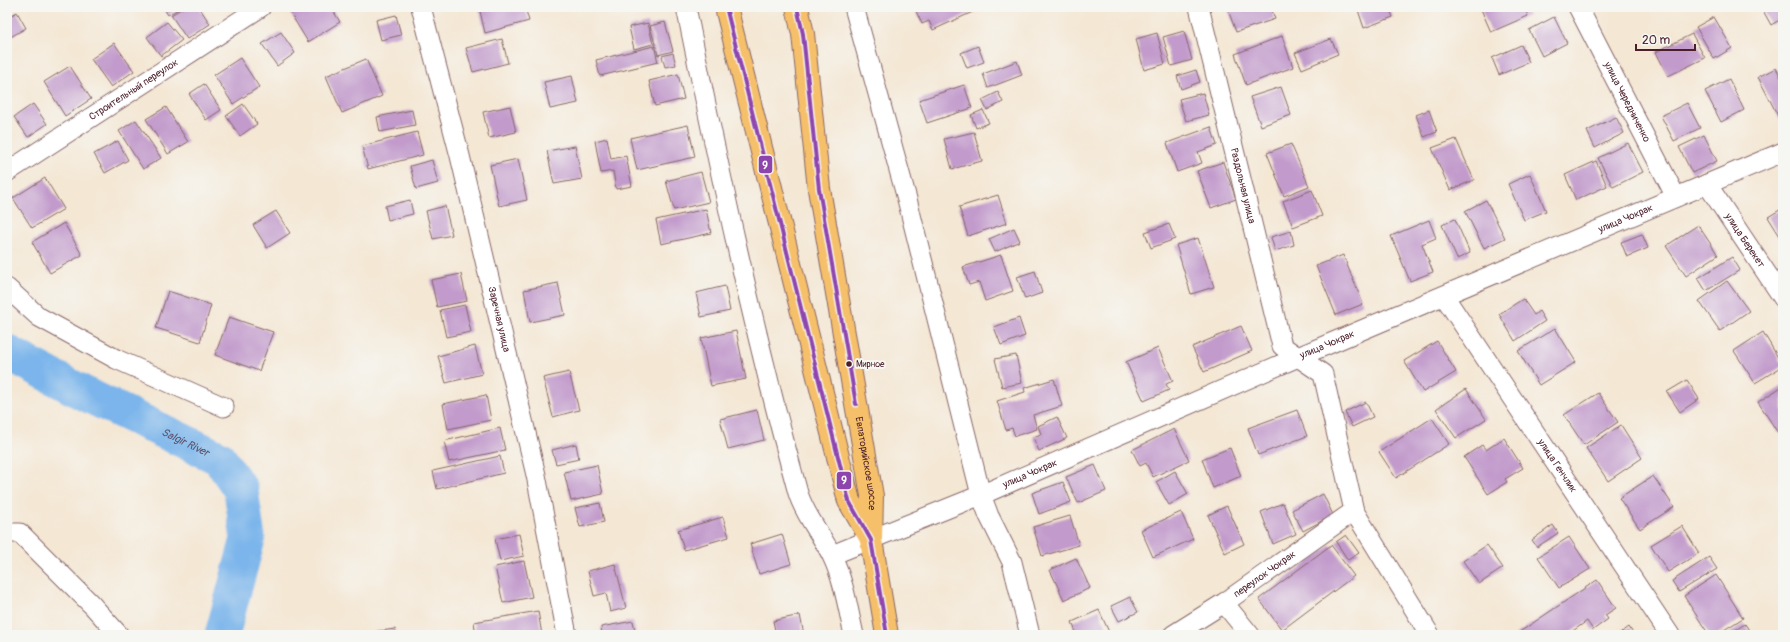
<svg xmlns="http://www.w3.org/2000/svg" width="1790" height="642" font-family="Pangolin,sans-serif">
	<style>
		.lines { fill: none; stroke-linecap: round; stroke-linejoin: round }
		.river { stroke: #7bb5eb; stroke-width: 35 }
		.building { fill: #c29bcc }
		.minor-casing { stroke: #866566; stroke-width: 21 }
		.major-casing { stroke: #866566; stroke-width: 24 }
		.minor { stroke: #fff; stroke-width: 19 }
		.major { stroke: #f6c06b; stroke-width: 22 }
		.bus-1-casing { stroke: #f6f6f2; stroke-width: 7 }
		.bus-1 { stroke: #8e44ad; stroke-width: 4 }
		.bus-dot { fill: #4a1f2b; stroke: #f6f6f2; stroke-width: 1.5 }
		.labels { text-anchor: middle; dominant-baseline: central; stroke-width: 4; stroke-linejoin: round; paint-order: stroke }
		.bus-label { font-size: 9px; fill: #4a1f2b; stroke: #f6f6f2; text-anchor: start }
		.street-label { font-size: 10px; fill: #4a1f2b; stroke: #f6f6f2 }
		.water-label { font-size: 11px; font-style: italic; fill: #5b546e; stroke: #f6f6f2 }
		.line-badge { stroke: #f6f6f2; stroke-width: 1.5 }
		.badge-label { font-size: 11px; text-anchor: middle; font-weight: bold; fill: #fff }
	</style>
	<rect width="100%" height="100%" fill="#f6f6f2"/>
	<filter id="ink" filterUnits="userSpaceOnUse"><feTurbulence type="fractalNoise" baseFrequency=".025" numOctaves="2"/><feDisplacementMap in="SourceGraphic" scale="8" xChannelSelector="R" yChannelSelector="G"/><feConvolveMatrix kernelMatrix="1 2 1 2 8 2 1 2 1" color-interpolation-filters="sRGB"/></filter>
	<filter id="wash" filterUnits="userSpaceOnUse"><feTurbulence type="fractalNoise" baseFrequency=".012" numOctaves="4" result="noise"/><feDisplacementMap in="SourceGraphic" scale="16" xChannelSelector="R" yChannelSelector="G"/><feGaussianBlur stdDeviation="0.9" result="paint"/><feColorMatrix in="noise" values="0 0 0 0 0 0 0 0 0 0 0 0 0 0 0 0 0 1.4 0 .05"/><feComposite in="paint" operator="in"/></filter>
	<g filter="url(#wash)">
		<rect width="100%" height="100%" fill="#f4e7d4"/>
		<g class="lines">
			<path class="river" id="s1" d="M 7,352 L 83,393 L 219,458 L 241,490 L 248,539 L 222,635"/>
		</g>
		<g id="blocks">
			<path class="building" d="M 163,7 L 176,7 L 178,9 L 168,15 Z
				M 184,7 L 199,7 L 210,24 L 187,39 L 171,15 Z
				M 295,7 L 331,7 L 340,22 L 308,42 L 289,11 Z
				M 479,7 L 525,7 L 529,21 L 485,33 Z
				M 914,7 L 976,7 L 977,10 L 933,30 L 929,21 L 922,24 Z
				M 1227,7 L 1271,7 L 1275,19 L 1236,32 Z
				M 1357,7 L 1389,7 L 1393,17 L 1364,28 Z
				M 1480,7 L 1524,7 L 1528,16 L 1491,32 Z
				M 1761,7 L 1783,7 L 1783,18 L 1771,25 Z
				M 17,12 L 26,28 L 7,39 L 7,18 Z
				M 396,15 L 401,35 L 381,40 L 376,20 Z
				M 1554,17 L 1567,43 L 1542,56 L 1529,30 Z
				M 1714,17 L 1732,48 L 1714,59 L 1696,27 Z
				M 167,22 L 182,40 L 161,56 L 147,37 Z
				M 665,22 L 673,51 L 658,55 L 650,26 Z
				M 648,23 L 653,44 L 634,49 L 629,27 Z
				M 1184,31 L 1192,60 L 1171,66 L 1163,37 Z
				M 281,32 L 295,53 L 277,66 L 262,44 Z
				M 1157,33 L 1165,64 L 1144,70 L 1136,39 Z
				M 1692,34 L 1705,58 L 1668,76 L 1656,52 Z
				M 1282,36 L 1293,67 L 1246,85 L 1235,54 Z
				M 502,39 L 508,63 L 473,72 L 466,48 Z
				M 1331,39 L 1338,54 L 1302,69 L 1295,53 Z
				M 114,43 L 134,71 L 111,87 L 91,59 Z
				M 1521,45 L 1529,62 L 1499,75 L 1492,58 Z
				M 654,46 L 658,62 L 600,76 L 596,60 Z
				M 978,46 L 984,62 L 967,68 L 961,53 Z
				M 673,53 L 676,65 L 665,67 L 662,56 Z
				M 240,58 L 259,87 L 233,104 L 214,75 Z
				M 366,59 L 382,96 L 342,113 L 326,76 Z
				M 1017,61 L 1022,75 L 988,88 L 983,74 Z
				M 70,66 L 91,99 L 65,116 L 44,82 Z
				M 1776,68 L 1783,81 L 1783,119 L 1780,120 L 1758,77 Z
				M 1196,70 L 1200,82 L 1181,89 L 1177,76 Z
				M 678,74 L 684,99 L 655,106 L 649,81 Z
				M 572,76 L 578,103 L 550,109 L 544,82 Z
				M 1729,79 L 1744,110 L 1721,122 L 1705,91 Z
				M 204,84 L 221,110 L 206,120 L 189,94 Z
				M 964,85 L 972,108 L 927,123 L 919,100 Z
				M 1281,87 L 1291,115 L 1261,126 L 1250,97 Z
				M 998,92 L 1003,102 L 987,110 L 982,100 Z
				M 1203,93 L 1209,115 L 1186,121 L 1179,99 Z
				M 1687,103 L 1700,128 L 1674,141 L 1661,116 Z
				M 33,104 L 47,124 L 28,137 L 14,117 Z
				M 243,104 L 257,124 L 240,136 L 226,116 Z
				M 510,106 L 516,132 L 489,138 L 483,112 Z
				M 166,107 L 188,142 L 168,154 L 146,119 Z
				M 412,110 L 415,125 L 380,132 L 377,117 Z
				M 983,110 L 989,123 L 976,128 L 971,115 Z
				M 1429,110 L 1437,132 L 1424,137 L 1416,115 Z
				M 1616,117 L 1624,133 L 1595,148 L 1587,131 Z
				M 136,120 L 161,158 L 143,169 L 119,131 Z
				M 688,125 L 695,157 L 637,170 L 630,138 Z
				M 1211,127 L 1217,145 L 1198,152 L 1202,163 L 1177,172 L 1167,143 Z
				M 417,132 L 423,155 L 368,169 L 362,146 Z
				M 974,132 L 982,161 L 952,169 L 944,139 Z
				M 1704,135 L 1717,161 L 1692,173 L 1679,147 Z
				M 607,138 L 611,159 L 626,156 L 632,186 L 616,189 L 613,171 L 601,173 L 595,141 Z
				M 1456,139 L 1474,180 L 1450,190 L 1432,148 Z
				M 118,141 L 128,160 L 105,173 L 94,154 Z
				M 1628,143 L 1643,172 L 1613,187 L 1598,158 Z
				M 1291,144 L 1309,186 L 1284,196 L 1267,153 Z
				M 575,146 L 582,179 L 554,184 L 547,151 Z
				M 518,159 L 527,200 L 499,206 L 490,165 Z
				M 432,160 L 438,183 L 416,189 L 410,166 Z
				M 1596,161 L 1607,186 L 1576,200 L 1565,175 Z
				M 1223,162 L 1236,199 L 1211,208 L 1197,171 Z
				M 701,172 L 709,202 L 674,210 L 666,181 Z
				M 1530,174 L 1546,211 L 1524,220 L 1508,184 Z
				M 45,178 L 64,209 L 32,228 L 13,198 Z
				M 1312,190 L 1322,216 L 1293,227 L 1283,201 Z
				M 998,195 L 1007,223 L 968,236 L 959,207 Z
				M 410,200 L 413,214 L 388,220 L 385,206 Z
				M 1486,200 L 1505,238 L 1484,248 L 1465,211 Z
				M 445,206 L 452,235 L 433,239 L 426,211 Z
				M 1783,208 L 1783,241 L 1768,217 Z
				M 706,209 L 711,233 L 661,244 L 656,220 Z
				M 276,211 L 290,233 L 267,248 L 253,225 Z
				M 1455,219 L 1470,253 L 1457,259 L 1442,225 Z
				M 1429,220 L 1436,238 L 1422,244 L 1433,272 L 1410,281 L 1391,236 Z
				M 64,223 L 82,255 L 50,273 L 32,242 Z
				M 1169,224 L 1175,239 L 1151,248 L 1145,232 Z
				M 1698,225 L 1718,255 L 1686,276 L 1666,246 Z
				M 1014,228 L 1020,241 L 995,252 L 989,239 Z
				M 1291,231 L 1294,245 L 1275,251 L 1271,237 Z
				M 1642,234 L 1648,248 L 1627,257 L 1621,242 Z
				M 1198,238 L 1214,287 L 1191,294 L 1176,245 Z
				M 1001,255 L 1013,291 L 985,301 L 979,282 L 969,285 L 963,267 Z
				M 1343,255 L 1363,304 L 1336,315 L 1316,266 Z
				M 1732,257 L 1740,270 L 1706,291 L 1698,278 Z
				M 1035,271 L 1042,293 L 1025,299 L 1017,277 Z
				M 461,274 L 467,301 L 437,307 L 431,280 Z
				M 1727,281 L 1749,311 L 1720,331 L 1699,301 Z
				M 558,283 L 565,315 L 530,322 L 524,290 Z
				M 725,286 L 730,311 L 701,317 L 696,293 Z
				M 168,291 L 211,305 L 200,342 L 156,328 Z
				M 1523,299 L 1534,315 L 1539,311 L 1545,321 L 1515,341 L 1499,314 Z
				M 465,305 L 471,332 L 446,337 L 440,310 Z
				M 229,317 L 273,332 L 259,371 L 215,355 Z
				M 1019,318 L 1025,336 L 1001,345 L 994,327 Z
				M 1241,326 L 1252,351 L 1204,372 L 1192,347 Z
				M 1555,328 L 1576,362 L 1539,385 L 1518,351 Z
				M 736,331 L 746,379 L 711,386 L 701,338 Z
				M 1763,332 L 1783,366 L 1755,383 L 1734,351 Z
				M 1437,341 L 1456,372 L 1423,392 L 1404,361 Z
				M 475,346 L 482,374 L 446,383 L 438,356 Z
				M 1158,348 L 1173,381 L 1166,384 L 1169,390 L 1144,401 L 1126,362 Z
				M 1016,355 L 1022,383 L 1002,387 L 995,359 Z
				M 569,372 L 579,410 L 553,417 L 543,378 Z
				M 1054,379 L 1062,406 L 1033,415 L 1037,429 L 1015,436 L 1012,428 L 1006,430 L 997,401 L 1025,392 L 1024,388 Z
				M 1687,380 L 1699,399 L 1680,412 L 1667,392 Z
				M 1783,386 L 1783,430 L 1778,433 L 1758,402 Z
				M 1466,389 L 1486,419 L 1456,438 L 1436,409 Z
				M 1598,393 L 1618,422 L 1584,445 L 1564,415 Z
				M 486,395 L 491,420 L 448,429 L 443,404 Z
				M 1366,402 L 1373,417 L 1352,427 L 1345,412 Z
				M 757,410 L 764,440 L 728,449 L 720,419 Z
				M 1297,410 L 1307,436 L 1258,455 L 1248,428 Z
				M 1057,417 L 1067,438 L 1039,451 L 1033,437 L 1041,434 L 1038,426 Z
				M 1432,418 L 1449,444 L 1396,478 L 1379,452 Z
				M 1621,425 L 1642,458 L 1608,481 L 1586,448 Z
				M 500,428 L 505,450 L 449,462 L 444,441 Z
				M 1174,429 L 1189,460 L 1153,477 L 1146,463 L 1140,466 L 1132,450 Z
				M 1504,438 L 1523,468 L 1505,479 L 1507,482 L 1488,494 L 1464,457 L 1482,445 L 1486,450 Z
				M 576,444 L 579,459 L 556,464 L 552,450 Z
				M 1230,448 L 1241,476 L 1213,488 L 1202,459 Z
				M 500,456 L 504,473 L 437,489 L 433,471 Z
				M 597,465 L 603,494 L 571,501 L 564,472 Z
				M 1095,465 L 1106,491 L 1078,503 L 1066,477 Z
				M 1175,471 L 1188,494 L 1169,505 L 1156,482 Z
				M 1653,476 L 1674,507 L 1640,529 L 1619,498 Z
				M 1063,482 L 1071,502 L 1039,514 L 1032,493 Z
				M 1323,494 L 1333,515 L 1303,531 L 1292,510 Z
				M 600,503 L 604,522 L 580,527 L 575,508 Z
				M 1283,503 L 1296,534 L 1273,544 L 1261,512 Z
				M 1227,506 L 1244,544 L 1225,553 L 1208,515 Z
				M 1181,512 L 1193,539 L 1153,557 L 1141,530 Z
				M 1070,516 L 1079,545 L 1042,556 L 1033,527 Z
				M 723,517 L 729,537 L 684,550 L 678,530 Z
				M 1553,525 L 1558,533 L 1537,547 L 1532,540 Z
				M 1682,526 L 1699,553 L 1668,572 L 1651,545 Z
				M 519,534 L 524,556 L 500,561 L 495,539 Z
				M 782,534 L 791,564 L 759,574 L 750,544 Z
				M 1346,535 L 1359,553 L 1348,560 L 1336,542 Z
				M 1569,537 L 1590,569 L 1559,588 L 1538,557 Z
				M 1331,545 L 1354,576 L 1282,630 L 1259,599 Z
				M 1487,545 L 1503,568 L 1479,584 L 1463,561 Z
				M 1709,557 L 1717,569 L 1679,592 L 1672,581 Z
				M 1076,558 L 1090,588 L 1064,600 L 1050,570 Z
				M 524,561 L 532,597 L 503,603 L 495,567 Z
				M 615,564 L 626,608 L 610,612 L 606,593 L 594,596 L 588,571 Z
				M 1716,575 L 1743,618 L 1716,635 L 1709,635 L 1684,596 Z
				M 1597,580 L 1616,608 L 1605,615 L 1608,619 L 1593,630 L 1587,621 L 1567,635 L 1515,635 Z
				M 1130,597 L 1138,612 L 1119,621 L 1111,606 Z
				M 1099,610 L 1109,632 L 1101,635 L 1077,635 L 1072,622 Z
				M 538,611 L 542,635 L 476,635 L 474,622 Z
				M 800,615 L 804,635 L 776,635 L 773,621 Z
				M 633,621 L 636,635 L 602,635 L 601,627 Z
				M 1745,624 L 1752,635 L 1727,635 Z
				M 1629,627 L 1634,635 L 1618,635 Z
				M 395,629 L 396,635 L 358,635 L 358,634 Z"/>
		</g>
	</g>
	<g filter="url(#ink)">
		<use href="#blocks" fill-opacity="0" stroke="#866566" stroke-width="1"/>
		<g class="lines">
			<defs>
				<g id="minor">
					<path id="s2" d="M 421,7 L 460,156 L 536,475 L 567,635"/>
					<path d="M 686,7 C 719,170 754,333 798,493 C 805,516 822,535 832,556 C 844,581 848,609 854,635"/>
					<path d="M 854,7 L 907,199 L 981,495 L 989,516 L 1012,562 L 1030,635"/>
					<path id="s3" d="M 1199,7 L 1282,346 L 1323,374 L 1354,511 L 1430,635"/>
					<path id="s4" d="M 1578,7 L 1676,197"/>
					<path id="s5" d="M 7,172 L 261,7"/>
					<path id="s6" d="M 1707,184 L 1783,298"/>
					<path d="M 7,288 L 39,317 L 116,359 L 224,407"/>
					<path id="s7" d="M 1444,296 L 1670,635"/>
					<path d="M 7,533 L 20,533 L 92,605 L 119,635"/>
					<path id="s8" d="M 832,555 L 981,495 L 1298,357 L 1783,152"/>
					<path d="M 1224,603 L 1250,635"/>
					<path id="s9" d="M 1173,635 L 1224,603 L 1354,511"/>
				</g>
				<g id="major">
					<path d="M 726,7 L 849,501 L 871,539"/>
					<path id="s10" d="M 797,7 L 803,34 L 819,189 L 872,496 L 871,540 L 887,635"/>
				</g>
			</defs>
			<use href="#minor" class="minor-casing"/>
			<use href="#major" class="major-casing"/>
			<use href="#minor" class="minor"/>
			<use href="#major" class="major"/>
			<defs>
				<path id="bus-1" d="M 726,7 L 849,501 L 871,540 L 887,635
					M 797,7 L 803,34 L 819,189 L 856,404"/>
			</defs>
			<use href="#bus-1" class="bus-1-casing"/>
			<use href="#bus-1" class="bus-1"/>
		</g>
	</g>
	<circle class="bus-dot" cx="849" cy="364" r="3.5"/>
	<g class="labels">
		<g class="bus-label">
			<text x="856" y="364">Мирное</text>
		</g>
		<g class="street-label">
			<text stroke="none"><textPath href="#s5" startOffset="151">Строительный переулок</textPath></text>
			<text stroke="none"><textPath href="#s4" startOffset="107">улица Чередниченко</textPath></text>
			<text stroke="none"><textPath href="#s3" startOffset="184">Раздольная улица</textPath></text>
			<text stroke="none"><textPath href="#s8" startOffset="862">улица Чокрак</textPath></text>
			<text stroke="none"><textPath href="#s6" startOffset="68">улица Берекет</textPath></text>
			<text stroke="none"><textPath href="#s2" startOffset="322">Заречная улица</textPath></text>
			<text stroke="none"><textPath href="#s8" startOffset="538">улица Чокрак</textPath></text>
			<text stroke="none"><textPath href="#s10" startOffset="462">Евпаторийское шоссе</textPath></text>
			<text stroke="none"><textPath href="#s7" startOffset="204">улица Генчлик</textPath></text>
			<text stroke="none"><textPath href="#s8" startOffset="214">улица Чокрак</textPath></text>
			<text stroke="none"><textPath href="#s9" startOffset="110">переулок Чокрак</textPath></text>
		</g>
		<g class="water-label">
			<text stroke="none"><textPath href="#s1" startOffset="200">Salgir River</textPath></text>
		</g>
	</g>
	<g class="line-badge">
		<rect x="758" y="155" width="15" height="19" rx="4" fill="#8e44ad"/>
		<rect x="836" y="471" width="16" height="19" rx="4" fill="#8e44ad"/>
	</g>
	<g class="badge-label">
		<text x="765" y="169">9</text>
		<text x="844" y="484">9</text>
	</g>
	<rect width="1790" height="642" fill="none" stroke="#f6f6f2" stroke-width="24"/>
	<path d="M1636 44v6h59v-6" fill="none" stroke="#4a1f2b" stroke-width="2"/>
	<text x="1642" y="44" font-size="12" fill="#4a1f2b" stroke="#f6f6f2" stroke-width="3" paint-order="stroke">20 m</text>
</svg>
